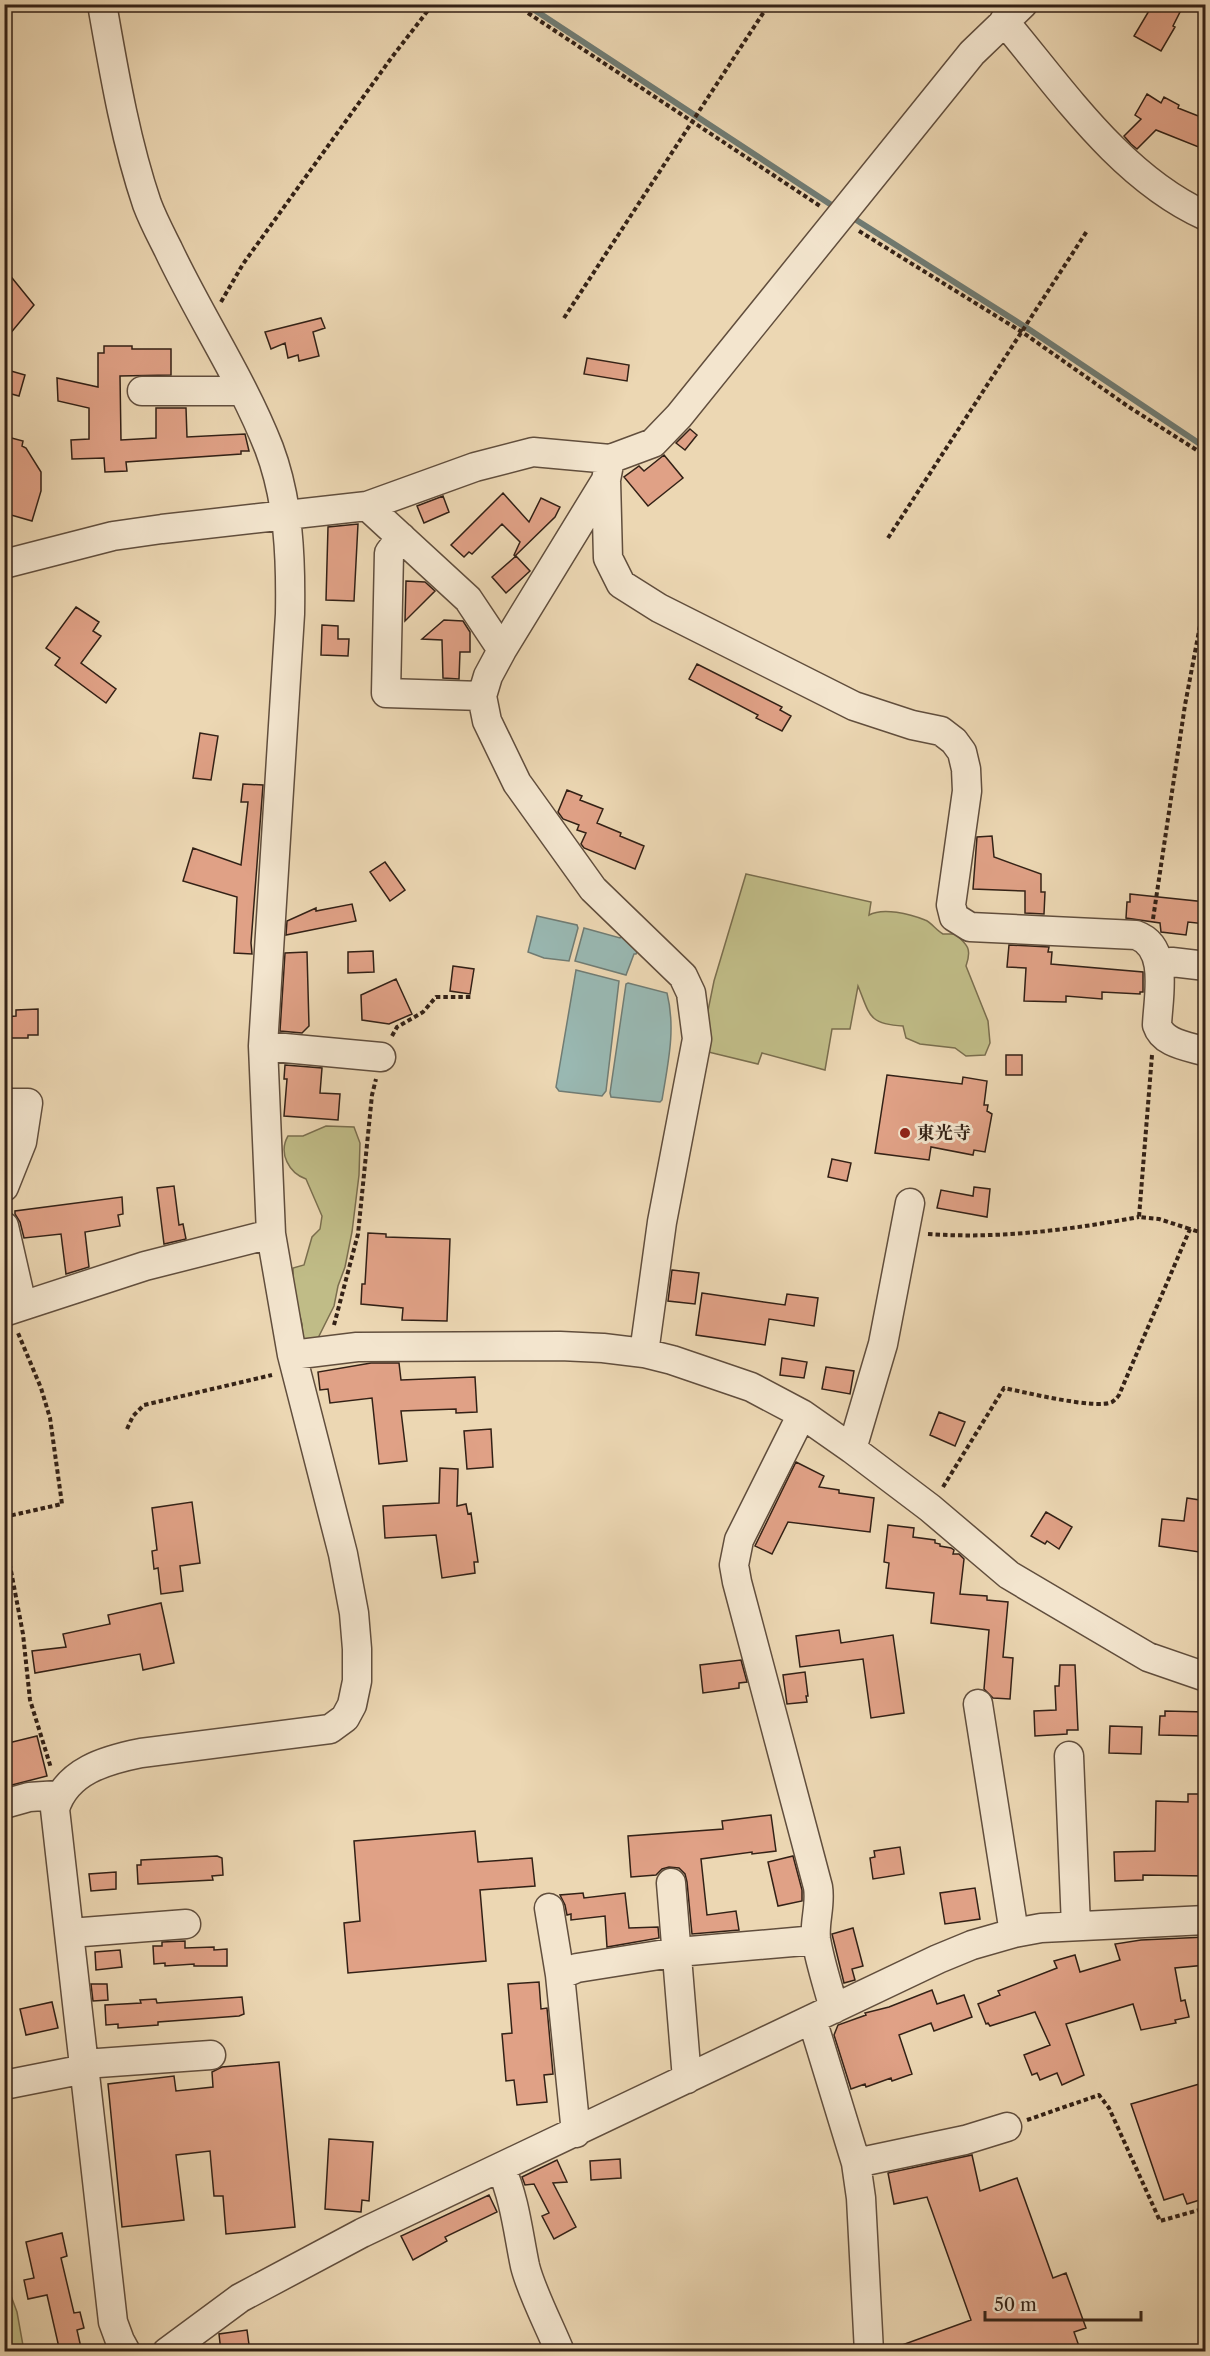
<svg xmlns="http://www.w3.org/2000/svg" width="1210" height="2356" font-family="'Libre Caslon Text','Noto Serif JP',serif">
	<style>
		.green { fill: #c0bc87; stroke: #7a6e4e; stroke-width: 1.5 }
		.water { fill: #99b8b2; stroke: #707c74; stroke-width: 1.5 }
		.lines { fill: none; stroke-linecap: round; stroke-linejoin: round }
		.stream { stroke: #707c74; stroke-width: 6 }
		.building { fill: #e0a186; stroke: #332116; stroke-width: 1.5 }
		.minor-casing { stroke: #614e3d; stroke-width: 31 }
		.path { stroke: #332116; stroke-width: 4; stroke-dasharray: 4.5 3; stroke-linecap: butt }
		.minor { stroke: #f3e5ce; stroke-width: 28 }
		.poi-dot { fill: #8f2418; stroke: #f3e5ce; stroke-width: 2 }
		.labels { text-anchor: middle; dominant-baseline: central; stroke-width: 6; stroke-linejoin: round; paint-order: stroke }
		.poi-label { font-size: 18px; font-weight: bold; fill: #332116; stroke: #f3e5ce; text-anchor: start }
	</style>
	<rect width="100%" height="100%" fill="#ecd7b3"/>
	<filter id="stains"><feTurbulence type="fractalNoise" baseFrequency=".00333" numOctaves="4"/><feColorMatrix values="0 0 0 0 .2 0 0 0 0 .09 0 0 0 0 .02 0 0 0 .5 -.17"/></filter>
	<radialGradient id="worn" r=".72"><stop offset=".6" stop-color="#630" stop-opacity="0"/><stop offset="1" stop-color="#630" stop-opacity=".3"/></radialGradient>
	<path class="green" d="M 746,874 L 871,902 L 869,915 C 883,907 910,914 925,920 C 931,922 936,930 943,934 L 955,934 C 968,945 972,949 966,966 L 988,1021 L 990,1043 L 985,1055 L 966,1056 L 955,1048 L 920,1044 L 906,1038 L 903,1026 C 868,1024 870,1015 858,986 L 850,1029 L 832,1029 L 825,1070 L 762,1053 L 758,1064 L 700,1050 L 714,981 Z
		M 326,1126 L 354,1127 L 360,1143 L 359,1175 L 352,1232 L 345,1267 L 338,1286 L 334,1306 L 318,1338 L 303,1339 L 302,1324 L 293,1290 L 293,1268 L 304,1265 L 312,1237 L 320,1229 L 322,1216 L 306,1179 C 289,1173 278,1153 288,1136 L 303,1136 Z
		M 4,2277 L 17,2312 L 24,2351 L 5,2351 Z"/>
	<path class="water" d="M 537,916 L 577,925 L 578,928 L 569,961 L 544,958 L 528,952 Z
		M 584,928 L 620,938 L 622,936 L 640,945 L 636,954 L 634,954 L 626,975 L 575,961 Z
		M 576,970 L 619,981 L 606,1091 L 602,1096 L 559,1091 L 556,1087 Z
		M 628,983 L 667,993 C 676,1029 668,1063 662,1100 L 660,1102 L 611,1097 L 610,1093 L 626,984 Z"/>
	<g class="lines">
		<path class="stream" d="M 533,9 L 836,208
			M 850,216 L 1030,330 L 1206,448"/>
	</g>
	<path class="building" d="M 1153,4 L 1181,4 L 1178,11 L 1180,12 L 1173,26 L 1175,27 L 1161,51 L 1134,36 Z
		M 1147,94 L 1161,103 L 1164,97 L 1179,105 L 1178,108 L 1206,119 L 1206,150 L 1156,130 L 1137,149 L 1131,144 L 1124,136 L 1141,119 L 1135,115 Z
		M 4,268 L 34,305 L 4,341 Z
		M 321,318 L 325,328 L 313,332 L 319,356 L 299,361 L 298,355 L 288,358 L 285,343 L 271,349 L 265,332 Z
		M 104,346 L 132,346 L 132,349 L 171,349 L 171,375 L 120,376 L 121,440 L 156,438 L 156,408 L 186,408 L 187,437 L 245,434 L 249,451 L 241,451 L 241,454 L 126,462 L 127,471 L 105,472 L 104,458 L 72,459 L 71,440 L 89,439 L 89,408 L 58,401 L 57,378 L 98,387 L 98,353 L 104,353 Z
		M 587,358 L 629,365 L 627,381 L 584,374 Z
		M 4,369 L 25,375 L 19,396 L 4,392 Z
		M 690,429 L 697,435 L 685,450 L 676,443 Z
		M 4,436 L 23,441 L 22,446 L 26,448 L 41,472 L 41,491 L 32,521 L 4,513 Z
		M 664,455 L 683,478 L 648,506 L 624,477 L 639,466 L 644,471 Z
		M 503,493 L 529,522 L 541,498 L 560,507 L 555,517 L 515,556 L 514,555 L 520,542 L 502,524 L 472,554 L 469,552 L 464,557 L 451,545 Z
		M 443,496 L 449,512 L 424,523 L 417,506 Z
		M 358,524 L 354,601 L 326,600 L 328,527 Z
		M 516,556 L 530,571 L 506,593 L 492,577 Z
		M 406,581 L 425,582 L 435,591 L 405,621 Z
		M 76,607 L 99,622 L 93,631 L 101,636 L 81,663 L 116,689 L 106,703 L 55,665 L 60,658 L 46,648 Z
		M 444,620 L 463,621 L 470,632 L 470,652 L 460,652 L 459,679 L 443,678 L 442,640 L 422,639 Z
		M 322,625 L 338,626 L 338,639 L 349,639 L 348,656 L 321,655 Z
		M 697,664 L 782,707 L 780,710 L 791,716 L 782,731 L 756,718 L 758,715 L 689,679 Z
		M 200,733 L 218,736 L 211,780 L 193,778 Z
		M 243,784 L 263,785 L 251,943 L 252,954 L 234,953 L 237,897 L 183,881 L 193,848 L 241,865 L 248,802 L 241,802 Z
		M 567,790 L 582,796 L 580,800 L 603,809 L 597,823 L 621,833 L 620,836 L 644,846 L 635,869 L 584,848 L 581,844 L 586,833 L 577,830 L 579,825 L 563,819 L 558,812 Z
		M 992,836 L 994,857 L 1041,874 L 1041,892 L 1045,892 L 1044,914 L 1025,913 L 1025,891 L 973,889 L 977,837 Z
		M 385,862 L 405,890 L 390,901 L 370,872 Z
		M 1130,894 L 1206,902 L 1206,924 L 1188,922 L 1186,935 L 1161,932 L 1160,923 L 1126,918 L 1127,902 L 1130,902 Z
		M 352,904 L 356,921 L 286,935 L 287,921 L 316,908 L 316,911 Z
		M 1009,945 L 1049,947 L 1048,952 L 1052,952 L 1051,964 L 1143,972 L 1143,992 L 1140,992 L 1140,994 L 1102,992 L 1102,999 L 1066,996 L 1066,1002 L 1024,1001 L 1026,968 L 1007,967 Z
		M 373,951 L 374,972 L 348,973 L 348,952 Z
		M 307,952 L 309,1026 L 302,1033 L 280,1031 L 285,953 Z
		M 453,966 L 474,969 L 470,994 L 450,991 Z
		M 396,979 L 412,1014 L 389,1024 L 362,1020 L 361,995 Z
		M 38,1009 L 38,1035 L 28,1035 L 28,1038 L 4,1038 L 4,1017 L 16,1016 L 16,1010 Z
		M 1006,1055 L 1022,1055 L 1022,1075 L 1006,1075 Z
		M 285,1065 L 322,1068 L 320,1093 L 340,1094 L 338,1120 L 284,1116 L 287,1079 L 284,1079 Z
		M 887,1075 L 962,1084 L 963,1077 L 987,1081 L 984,1105 L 988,1105 L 987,1111 L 992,1114 L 985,1152 L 974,1150 L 973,1155 L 931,1147 L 929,1160 L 875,1153 Z
		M 832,1159 L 851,1163 L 847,1181 L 828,1177 Z
		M 174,1186 L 179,1225 L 183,1224 L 186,1239 L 164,1244 L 157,1188 Z
		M 974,1187 L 990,1189 L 987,1217 L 937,1208 L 941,1190 L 973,1196 Z
		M 122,1197 L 123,1214 L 118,1215 L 120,1226 L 85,1232 L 89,1267 L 66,1274 L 61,1234 L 24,1238 L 20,1222 L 15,1214 L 15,1211 Z
		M 368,1233 L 386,1234 L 386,1237 L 450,1239 L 447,1321 L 402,1320 L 403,1308 L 361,1304 L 362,1284 L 365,1284 Z
		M 672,1270 L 699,1273 L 695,1304 L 668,1301 Z
		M 702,1293 L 785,1305 L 787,1294 L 818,1298 L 814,1326 L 769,1319 L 765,1345 L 696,1335 Z
		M 782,1358 L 807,1362 L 804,1378 L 780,1375 Z
		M 371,1363 L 399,1363 L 401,1380 L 475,1377 L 477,1412 L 456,1413 L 456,1409 L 401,1411 L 407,1461 L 379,1464 L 372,1398 L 330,1403 L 328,1389 L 320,1390 L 318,1372 Z
		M 826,1367 L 854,1371 L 850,1394 L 822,1389 Z
		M 939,1412 L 965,1422 L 955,1446 L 930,1435 Z
		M 491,1429 L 493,1467 L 467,1469 L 464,1431 Z
		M 796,1462 L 824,1476 L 819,1487 L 839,1490 L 839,1493 L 874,1498 L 870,1532 L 788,1522 L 772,1554 L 755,1546 Z
		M 440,1468 L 458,1469 L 457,1506 L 466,1504 L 468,1514 L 471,1513 L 478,1562 L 474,1562 L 475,1573 L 442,1578 L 436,1535 L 385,1538 L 383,1506 L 439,1503 Z
		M 1187,1498 L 1206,1501 L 1206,1553 L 1159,1546 L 1162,1519 L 1184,1521 Z
		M 192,1502 L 200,1563 L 180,1566 L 183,1591 L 161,1594 L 158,1568 L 154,1569 L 152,1551 L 157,1550 L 152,1508 Z
		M 1046,1512 L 1072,1527 L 1059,1549 L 1047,1541 L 1045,1544 L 1031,1536 Z
		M 888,1525 L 914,1528 L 913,1537 L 935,1540 L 935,1543 L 940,1544 L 940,1546 L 951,1548 L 954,1550 L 953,1554 L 959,1554 L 964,1559 L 960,1594 L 987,1596 L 987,1600 L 1008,1602 L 1003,1657 L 1013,1658 L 1010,1699 L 993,1698 L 984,1689 L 989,1630 L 931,1623 L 934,1593 L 886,1588 L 889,1563 L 884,1562 Z
		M 161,1603 L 174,1663 L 143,1670 L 140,1654 L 35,1673 L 32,1651 L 66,1647 L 63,1634 L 110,1624 L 108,1615 Z
		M 839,1630 L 841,1643 L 893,1635 L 904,1713 L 871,1718 L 863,1659 L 800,1667 L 796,1636 Z
		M 741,1660 L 747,1682 L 739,1683 L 739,1688 L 703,1693 L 700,1665 Z
		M 1060,1665 L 1075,1665 L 1078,1730 L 1067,1730 L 1067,1734 L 1035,1736 L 1034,1711 L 1056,1710 L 1055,1686 L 1059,1686 Z
		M 805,1672 L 808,1696 L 806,1696 L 807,1702 L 787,1704 L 783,1675 Z
		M 1165,1711 L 1206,1712 L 1205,1736 L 1159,1735 L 1160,1716 L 1165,1716 Z
		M 1110,1726 L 1142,1727 L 1141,1754 L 1109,1753 Z
		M 37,1736 L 47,1776 L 4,1787 L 4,1744 Z
		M 1188,1794 L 1206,1794 L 1206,1876 L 1143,1875 L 1143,1880 L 1115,1881 L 1114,1852 L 1155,1851 L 1156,1801 L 1188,1802 Z
		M 771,1815 L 776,1851 L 752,1854 L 752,1852 L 701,1859 L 707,1915 L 736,1911 L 739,1930 L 692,1934 L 687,1882 L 685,1874 L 679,1868 L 669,1867 L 662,1869 L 656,1875 L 631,1877 L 628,1836 L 723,1829 L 722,1821 Z
		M 475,1831 L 478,1862 L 532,1858 L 535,1886 L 480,1890 L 486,1961 L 348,1973 L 344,1923 L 360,1921 L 354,1841 Z
		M 900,1847 L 904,1874 L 873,1879 L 870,1858 L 875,1857 L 874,1851 Z
		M 217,1856 L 222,1858 L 223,1875 L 212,1876 L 213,1880 L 138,1884 L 137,1865 L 141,1865 L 141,1860 Z
		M 793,1856 L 802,1890 L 802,1901 L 778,1906 L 768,1862 Z
		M 116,1872 L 116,1889 L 91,1891 L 89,1874 Z
		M 975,1888 L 980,1919 L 945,1924 L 940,1893 Z
		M 583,1893 L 584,1898 L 625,1893 L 629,1928 L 658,1927 L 659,1938 L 607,1947 L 605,1916 L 571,1920 L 571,1914 L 567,1915 L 565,1905 L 560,1895 Z
		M 853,1928 L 863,1966 L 852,1969 L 855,1980 L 844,1983 L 832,1934 Z
		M 1206,1937 L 1206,1965 L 1175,1968 L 1181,2001 L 1185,2000 L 1189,2017 L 1175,2020 L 1176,2023 L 1141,2030 L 1133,2004 L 1066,2024 L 1084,2075 L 1062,2085 L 1057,2073 L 1040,2080 L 1037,2073 L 1032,2075 L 1024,2055 L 1050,2045 L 1035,2012 L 990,2026 L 988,2023 L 986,2024 L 978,2004 L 1000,1995 L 998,1991 L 1057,1968 L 1054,1961 L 1075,1955 L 1080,1972 L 1120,1960 L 1115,1944 L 1141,1940 Z
		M 185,1941 L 185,1948 L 214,1947 L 214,1950 L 227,1949 L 227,1966 L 194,1966 L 194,1964 L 165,1966 L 165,1963 L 154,1964 L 153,1946 L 162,1946 L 162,1942 Z
		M 120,1950 L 122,1967 L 96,1970 L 95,1952 Z
		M 539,1982 L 541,2009 L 547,2008 L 553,2074 L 544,2075 L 547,2102 L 517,2105 L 514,2080 L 506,2081 L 502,2034 L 512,2033 L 508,1984 Z
		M 91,1984 L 107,1984 L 108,2000 L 93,2001 Z
		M 932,1990 L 937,2004 L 964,1995 L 972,2017 L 934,2031 L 931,2023 L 899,2035 L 912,2074 L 892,2081 L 891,2078 L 866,2087 L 865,2084 L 851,2089 L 834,2035 L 838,2025 L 866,2015 L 865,2013 L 889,2007 Z
		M 242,1997 L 244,2014 L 239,2016 L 158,2022 L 158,2025 L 118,2028 L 118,2024 L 106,2025 L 105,2005 L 141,2003 L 140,2000 L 156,1999 L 157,2003 Z
		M 52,2002 L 58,2028 L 26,2035 L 20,2009 Z
		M 279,2062 L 295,2227 L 226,2234 L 223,2196 L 214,2196 L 210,2151 L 176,2155 L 184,2220 L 122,2227 L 108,2084 L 174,2076 L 176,2091 L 213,2087 L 212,2072 L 222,2067 Z
		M 1206,2082 L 1206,2198 L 1187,2204 L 1183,2194 L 1164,2200 L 1131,2104 Z
		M 329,2139 L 373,2142 L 369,2201 L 362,2200 L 361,2212 L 325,2209 Z
		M 972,2155 L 980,2191 L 1017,2178 L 1053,2278 L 1066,2273 L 1086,2328 L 1074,2332 L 1081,2352 L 891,2352 L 891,2349 L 971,2320 L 927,2197 L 894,2204 L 888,2173 Z
		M 620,2159 L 621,2178 L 591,2180 L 590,2161 Z
		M 557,2160 L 567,2182 L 553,2183 L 576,2227 L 554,2239 L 542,2216 L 549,2213 L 534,2184 L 525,2185 L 522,2177 Z
		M 489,2195 L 497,2212 L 445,2237 L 447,2241 L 413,2260 L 401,2236 Z
		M 62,2233 L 67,2256 L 61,2258 L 74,2313 L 80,2312 L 84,2328 L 77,2330 L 82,2352 L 60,2352 L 47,2295 L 28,2299 L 24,2280 L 34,2278 L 26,2242 Z
		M 247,2330 L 250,2352 L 221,2352 L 219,2334 Z"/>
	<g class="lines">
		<defs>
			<path id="minor" d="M 102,4 C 114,72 125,139 147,204 C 153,220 161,235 168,249 C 200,317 242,379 269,448 C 289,501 291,559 290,614 L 263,1046 L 271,1234 L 292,1355 L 343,1554 L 354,1613 L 357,1649 L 357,1681 L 352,1705 L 345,1718 L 330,1729 L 141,1753 C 106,1760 66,1771 55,1809 L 113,2322 L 120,2341 L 126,2352
				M 1004,21 C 1062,90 1121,178 1206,216
				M 142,391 L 243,391
				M 610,459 L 606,480 L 608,558 L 621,584 L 659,608 L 854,706 L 912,725 L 941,731 L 954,741 L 962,752 L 966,769 L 967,791 L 951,905 L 954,917 L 970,927 L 1136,935 C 1170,947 1158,997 1157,1025 C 1163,1044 1188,1046 1206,1052
				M 606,480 L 502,650 L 488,676 L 482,696 L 487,721 L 517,783 L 593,889 L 683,976 L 691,993 L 697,1039 L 662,1222 L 644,1353
				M 367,506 L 468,599 L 502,650
				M 401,537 L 389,553 L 386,693 L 482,696
				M 4,564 L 113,536 L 162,529 L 367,506 L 475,467 L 533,452 L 610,459 L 653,443 L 679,416 L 972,53 L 1023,4
				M 1160,963 L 1172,962 L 1206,966
				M 263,1046 L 381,1057
				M 4,1103 L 28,1103 L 22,1142 L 4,1187
				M 4,1226 L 22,1305
				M 4,1312 L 145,1266 L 271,1234
				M 292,1355 L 357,1347 L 560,1346 L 603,1348 L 644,1353 L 672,1360 L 751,1387 L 802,1414 L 852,1449 L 930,1508 L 1009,1575 L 1148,1657 L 1206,1677
				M 802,1414 L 739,1540 L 734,1565 L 737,1582 L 818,1887 C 821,1905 814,1922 816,1939 C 820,1963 828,1986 834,2009
				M 852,1449 L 883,1344 L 910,1203
				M 978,1704 L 1014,1933
				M 1069,1756 L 1076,1926
				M 4,1804 L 29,1797 L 59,1795
				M 671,1883 L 687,2079
				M 549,1908 L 560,1975
				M 70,1933 L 186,1924
				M 812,2019 L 856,2163 L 861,2198 L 869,2352
				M 84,2064 L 211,2055
				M 4,2085 L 85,2069
				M 576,2133 L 560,1975 L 577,1968 L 678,1952 L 816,1940
				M 856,2163 L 965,2140 L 1007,2127
				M 501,2168 C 515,2200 518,2232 525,2266 C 531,2291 550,2327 560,2352
				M 167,2352 L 240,2298 L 362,2233 L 938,1959 L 972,1945 L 1014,1933 L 1041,1928 L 1206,1920"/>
		</defs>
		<use href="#minor" class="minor-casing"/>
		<path class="path" d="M 4,9 L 14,4
			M 528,13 L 820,206
			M 859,231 L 1022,332 L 1129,407 L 1206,456
			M 221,302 L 243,264 L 392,57 L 433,4
			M 564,318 L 769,4
			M 888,538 L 1087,231
			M 1153,919 L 1185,705 L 1206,594
			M 392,1036 L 397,1027 L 423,1012 L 436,997 L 472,997
			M 1152,1055 L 1139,1217 L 1159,1219 L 1190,1229
			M 928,1234 C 999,1239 1069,1230 1139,1217
			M 334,1325 L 358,1234 L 372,1095 L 376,1079
			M 127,1429 L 133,1416 L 144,1405 L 272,1375
			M 943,1487 L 1004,1388 C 1024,1392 1097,1410 1112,1402 C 1115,1400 1117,1398 1119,1395 L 1190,1229 L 1206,1234
			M 4,1517 L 62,1504 L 50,1418 L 41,1388 L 18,1333
			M 4,1534 L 23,1634 L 30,1700 L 51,1768
			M 1027,2120 L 1099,2095 L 1109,2108 L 1160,2221 L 1206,2208"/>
		<use href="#minor" class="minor"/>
	</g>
	<circle class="poi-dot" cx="905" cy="1133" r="6"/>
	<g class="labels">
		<g class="poi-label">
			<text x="917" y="1133">東光寺</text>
		</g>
	</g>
	<rect width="1210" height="2356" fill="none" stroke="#ecd7b3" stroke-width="24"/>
	<rect x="6" y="6" width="1198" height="2344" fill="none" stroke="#332116" stroke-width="3"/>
	<rect x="12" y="12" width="1186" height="2332" fill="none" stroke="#332116" stroke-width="1.5"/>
	<path d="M985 2311v9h156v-9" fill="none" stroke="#332116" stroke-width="3"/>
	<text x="994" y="2311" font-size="18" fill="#332116" stroke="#f3e5ce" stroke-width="4.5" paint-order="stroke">50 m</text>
	<rect width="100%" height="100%" filter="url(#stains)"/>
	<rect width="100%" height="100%" fill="url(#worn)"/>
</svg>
